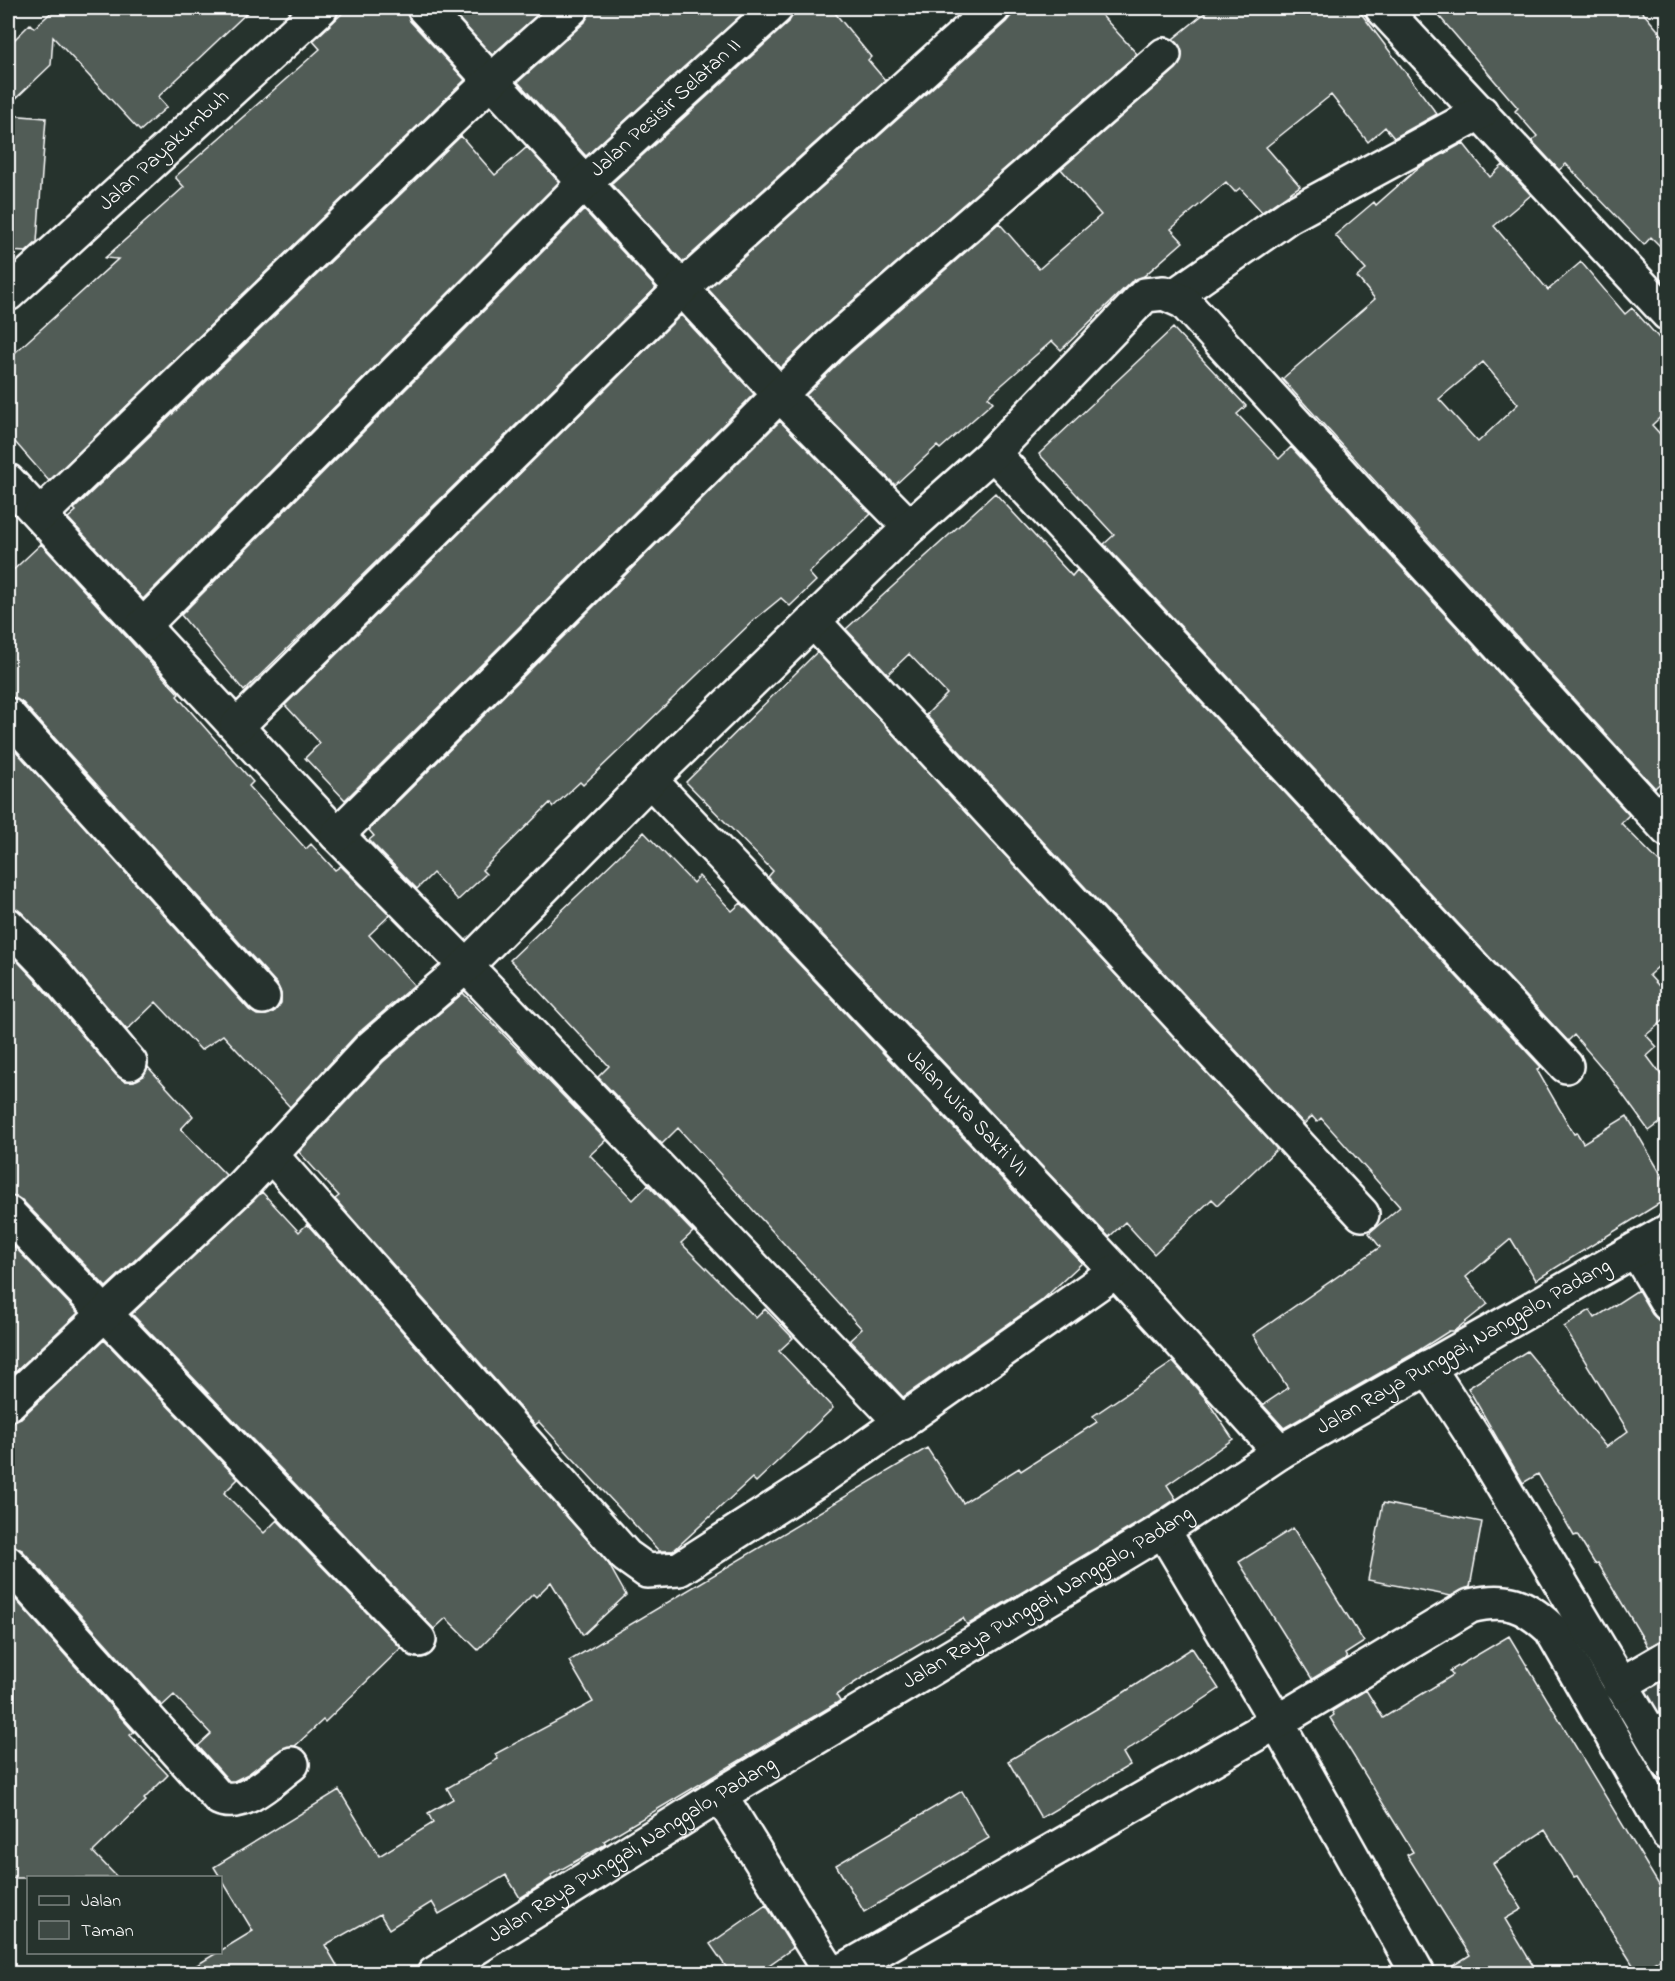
<svg xmlns="http://www.w3.org/2000/svg" width="1675" height="1981" font-family="'Indie Flower',sans-serif">
	<style>
		.green { fill: #3e4944; stroke: #9ea4a2; stroke-width: 1.5 }
		.building { fill: #515c57; stroke: #fff; stroke-width: 1.5; fill-rule: evenodd }
		.lines { fill: none; stroke-linecap: round; stroke-linejoin: round }
		.minor-casing { stroke: #fff; stroke-width: 38 }
		.tertiary-casing { stroke: #fff; stroke-width: 38 }
		.minor { stroke: #26332d; stroke-width: 33 }
		.tertiary { stroke: #26332d; stroke-width: 33 }
		.labels { text-anchor: middle; dominant-baseline: central; stroke-width: 5; stroke-linejoin: round; paint-order: stroke }
		.street-label { font-size: 21px; fill: #fff; stroke: #26332d }
	</style>
	<rect width="100%" height="100%" fill="#26332d"/>
	<filter id="ink" filterUnits="userSpaceOnUse"><feTurbulence type="fractalNoise" baseFrequency=".0167" numOctaves="2"/><feDisplacementMap in="SourceGraphic" scale="12" xChannelSelector="R" yChannelSelector="G"/><feConvolveMatrix kernelMatrix="1 2 1 2 8 2 1 2 1" color-interpolation-filters="sRGB"/></filter>
	<g filter="url(#ink)">
		<path class="green" d="M 1667,1649 L 1667,1806 L 1597,1689 Z"/>
		<path class="building" d="M 56,8 L 252,8 L 158,97 L 167,107 L 140,131 L 53,37 L 51,65 L 8,106 L 8,46 L 30,24 L 34,28 Z
			M 348,8 L 406,8 L 410,21 L 465,80 L 49,481 L 8,434 L 8,359 L 118,259 L 105,258 L 184,187 L 175,177 L 320,49 L 313,41 Z
			M 449,8 L 545,8 L 492,55 Z
			M 590,8 L 749,8 L 586,156 L 518,82 L 585,22 Z
			M 794,8 L 831,8 L 871,57 L 868,60 L 885,80 L 683,262 L 611,184 L 789,22 Z
			M 1018,8 L 1095,8 L 1137,54 L 819,330 L 780,368 L 708,289 L 1006,22 Z
			M 1211,8 L 1357,8 L 1437,114 L 1394,138 L 1385,127 L 1368,142 L 1331,95 L 1266,147 L 1300,186 L 1262,212 L 1240,188 L 1235,192 L 1226,182 L 1171,229 L 1183,242 L 1144,276 L 1131,282 L 1061,350 L 1052,341 L 988,397 L 993,402 L 940,449 L 937,446 L 895,485 L 806,395 L 844,358 L 999,223 L 1039,269 L 1101,215 L 1061,169 L 1176,69 L 1181,62 L 1182,52 L 1173,39 Z
			M 1432,8 L 1639,8 L 1668,42 L 1668,254 L 1651,237 L 1644,245 L 1566,164 L 1559,170 L 1532,141 L 1537,136 L 1515,111 L 1518,108 Z
			M 8,115 L 46,118 L 37,242 L 26,252 L 8,251 Z
			M 461,136 L 495,175 L 527,147 L 559,182 L 143,599 L 68,518 L 76,511 L 74,509 Z
			M 1463,143 L 1490,177 L 1503,165 L 1531,195 L 1494,226 L 1548,290 L 1581,262 L 1625,314 L 1632,308 L 1668,348 L 1668,410 L 1652,425 L 1668,443 L 1668,776 L 1655,788 L 1282,379 L 1375,299 L 1357,277 L 1366,270 L 1335,235 L 1374,202 L 1376,205 L 1418,168 ZM 1483,362 L 1518,404 L 1478,442 L 1439,399 Z
			M 584,210 L 656,288 L 244,691 L 181,615 Z
			M 681,315 L 754,394 L 345,800 L 305,758 L 320,743 L 285,705 Z
			M 1173,328 L 1246,406 L 1237,414 L 1279,459 L 1291,447 L 1629,815 L 1621,823 L 1668,871 L 1668,958 L 1649,975 L 1668,996 L 1668,1017 L 1646,1035 L 1657,1047 L 1647,1056 L 1668,1084 L 1668,1117 L 1649,1131 L 1610,1077 L 1574,1035 L 1568,1041 L 1104,544 L 1114,535 L 1039,454 Z
			M 780,421 L 871,514 L 809,573 L 816,581 L 790,606 L 781,598 L 754,620 L 583,785 L 580,782 L 553,807 L 550,803 L 482,870 L 486,874 L 458,900 L 433,873 L 417,889 L 369,840 L 374,836 L 369,830 Z
			M 995,493 L 1072,576 L 1077,570 L 1541,1067 L 1537,1070 L 1574,1134 L 1577,1133 L 1583,1143 L 1627,1116 L 1668,1186 L 1668,1198 L 1536,1280 L 1511,1239 L 1466,1277 L 1488,1304 L 1454,1331 L 1449,1331 L 1413,1354 L 1284,1428 L 1263,1405 L 1288,1388 L 1253,1335 L 1380,1247 L 1369,1233 L 1400,1207 L 1321,1118 L 1317,1122 L 1312,1116 L 1304,1124 L 926,715 L 947,694 L 909,654 L 888,674 L 846,629 Z
			M 41,544 L 179,694 L 177,696 L 253,782 L 249,786 L 306,849 L 311,844 L 335,870 L 341,866 L 390,915 L 369,935 L 414,985 L 356,1035 L 290,1107 L 223,1035 L 201,1050 L 156,1002 L 127,1030 L 63,955 L 21,912 L 8,907 L 8,742 L 249,1010 L 257,1015 L 266,1015 L 275,1011 L 281,1003 L 281,994 L 277,984 L 22,702 L 8,697 L 8,575 Z
			M 817,652 L 1277,1149 L 1218,1205 L 1212,1199 L 1154,1254 L 1125,1222 L 1109,1237 L 768,877 L 773,871 L 686,782 Z
			M 644,832 L 693,883 L 699,876 L 732,911 L 741,903 L 1082,1263 L 1041,1301 L 903,1397 L 850,1340 L 862,1329 L 678,1128 L 662,1144 L 598,1077 L 609,1066 L 510,960 Z
			M 8,951 L 36,981 L 116,1075 L 124,1081 L 134,1081 L 142,1077 L 148,1067 L 193,1116 L 181,1129 L 226,1175 L 106,1287 L 22,1200 L 8,1195 Z
			M 463,993 L 606,1140 L 590,1155 L 633,1200 L 648,1185 L 693,1232 L 681,1243 L 756,1318 L 765,1309 L 793,1338 L 779,1351 L 833,1408 L 756,1482 L 752,1478 L 673,1551 L 659,1551 L 539,1422 L 535,1425 L 335,1199 L 339,1196 L 299,1152 L 383,1062 Z
			M 262,1192 L 299,1232 L 307,1224 L 608,1563 L 626,1595 L 583,1635 L 551,1582 L 536,1597 L 533,1594 L 478,1650 L 446,1618 L 434,1629 L 132,1314 Z
			M 8,1240 L 78,1313 L 8,1379 Z
			M 1638,1290 L 1652,1314 L 1658,1320 L 1668,1323 L 1668,1638 L 1648,1647 L 1598,1563 L 1595,1564 L 1577,1535 L 1574,1536 L 1538,1474 L 1523,1483 L 1468,1388 L 1527,1351 L 1606,1447 L 1628,1431 L 1564,1327 L 1590,1310 L 1595,1318 Z
			M 104,1340 L 238,1479 L 224,1493 L 264,1533 L 277,1520 L 401,1648 L 325,1722 L 323,1720 L 295,1746 L 281,1749 L 248,1774 L 234,1781 L 229,1781 L 198,1746 L 211,1734 L 174,1695 L 162,1706 L 22,1550 L 8,1545 L 8,1422 L 21,1418 Z
			M 1173,1362 L 1206,1399 L 1233,1439 L 1167,1485 L 1176,1499 L 1153,1514 L 967,1625 L 963,1618 L 874,1670 L 836,1695 L 840,1701 L 604,1841 L 606,1844 L 551,1875 L 552,1878 L 520,1898 L 506,1875 L 439,1914 L 432,1902 L 389,1929 L 380,1914 L 325,1945 L 342,1974 L 182,1974 L 253,1931 L 214,1867 L 339,1790 L 379,1856 L 433,1823 L 428,1813 L 453,1799 L 447,1788 L 498,1759 L 495,1754 L 593,1702 L 569,1661 L 927,1448 L 963,1503 L 1019,1468 L 1021,1471 L 1097,1422 L 1093,1416 Z
			M 1383,1503 L 1482,1522 L 1470,1587 L 1451,1596 L 1368,1580 Z
			M 1293,1528 L 1364,1642 L 1345,1654 L 1347,1658 L 1312,1679 L 1239,1562 Z
			M 8,1591 L 134,1732 L 130,1735 L 168,1775 L 144,1799 L 146,1801 L 93,1852 L 118,1878 L 8,1878 Z
			M 1509,1636 L 1668,1900 L 1668,1954 L 1638,1973 L 1577,1876 L 1574,1877 L 1545,1830 L 1493,1864 L 1522,1909 L 1505,1919 L 1538,1974 L 1440,1974 L 1470,1955 L 1407,1855 L 1413,1852 L 1330,1718 L 1334,1715 L 1332,1711 L 1366,1690 L 1383,1718 L 1453,1675 L 1450,1671 Z
			M 1192,1648 L 1219,1689 L 1123,1753 L 1130,1765 L 1041,1818 L 1008,1761 L 1120,1695 Z
			M 962,1791 L 989,1838 L 864,1912 L 836,1865 Z
			M 766,1905 L 793,1948 L 756,1974 L 731,1974 L 710,1944 Z"/>
		<g class="lines">
			<defs>
				<g id="minor">
					<path d="M 424,8 L 781,396 L 910,527"/>
					<path d="M 1382,8 L 1668,314"/>
					<path d="M 1174,296 L 1289,216 L 1481,112"/>
					<path d="M 993,453 L 1566,1066"/>
					<path d="M 8,481 L 337,835 L 466,966 L 902,1423"/>
					<path d="M 40,515 L 490,82 L 572,8"/>
					<path d="M 814,622 L 1362,1214"/>
					<path id="s1" d="M 143,626 L 584,183 L 776,8"/>
					<path d="M 8,715 L 263,997"/>
					<path d="M 237,726 L 683,287 L 993,8"/>
					<path id="s2" d="M 650,780 L 1116,1271 L 1280,1452"/>
					<path d="M 337,835 L 831,344 L 1164,55"/>
					<path d="M 8,925 L 50,968 L 130,1063"/>
					<path d="M 271,1155 L 626,1556 L 647,1571 L 679,1569 L 827,1474 L 1116,1271"/>
					<path d="M 8,1213 L 419,1640"/>
					<path d="M 1636,1250 L 1668,1304"/>
					<path d="M 1428,1367 L 1476,1441 L 1668,1763"/>
					<path d="M 8,1404 L 241,1187 L 370,1048 L 466,966 L 650,780 L 910,527 L 993,453 L 1145,295 L 1164,293 L 1184,302 L 1668,830"/>
					<path d="M 1163,1530 L 1277,1722 L 1418,1974"/>
					<path d="M 8,1563 L 219,1798 C 244,1809 273,1778 292,1764"/>
					<path d="M 1620,1685 L 1668,1657"/>
					<path d="M 720,1795 L 831,1974"/>
					<path id="s3" d="M 434,1974 L 720,1795 L 1163,1530 L 1280,1452 L 1668,1231"/>
					<path d="M 837,1974 L 1277,1722 L 1470,1606 C 1507,1597 1524,1604 1551,1629 L 1668,1834"/>
				</g>
				<g id="tertiary">
					<path id="s4" d="M 8,294 L 321,8"/>
				</g>
			</defs>
			<use href="#minor" class="minor-casing"/>
			<use href="#tertiary" class="tertiary-casing"/>
			<use href="#minor" class="minor"/>
			<use href="#tertiary" class="tertiary"/>
		</g>
	</g>
	<g class="labels">
		<g class="street-label">
			<text stroke="none"><textPath href="#s1" startOffset="736">Jalan Pesisir Selatan II</textPath></text>
			<text stroke="none"><textPath href="#s4" startOffset="212">Jalan Payakumbuh</textPath></text>
			<text stroke="none"><textPath href="#s2" startOffset="460">Jalan Wira Sakti VII</textPath></text>
			<text stroke="none"><textPath href="#s3" startOffset="1206">Jalan Raya Punggai, Nanggalo, Padang</textPath></text>
			<text stroke="none"><textPath href="#s3" startOffset="720">Jalan Raya Punggai, Nanggalo, Padang</textPath></text>
			<text stroke="none"><textPath href="#s3" startOffset="234">Jalan Raya Punggai, Nanggalo, Padang</textPath></text>
		</g>
	</g>
	<rect width="1675" height="1981" fill="none" stroke="#26332d" stroke-width="30"/>
	<rect x="15" y="15" width="1645" height="1951" fill="none" stroke="#fff" stroke-width="2" filter="url(#ink)"/>
	<rect x="27" y="1876" width="195" height="78" fill="#26332d" stroke="#7d8581" stroke-width="1.5"/>
	<rect x="39" y="1896" width="30" height="9" fill="#26332d" stroke="#7d8581" stroke-width="1.5"/>
	<text x="81" y="1906" font-size="18" fill="#ffffff">Jalan</text>
	<rect x="39" y="1921" width="30" height="18" fill="#3e4944" stroke="#7d8581" stroke-width="1.5"/>
	<text x="81" y="1936" font-size="18" fill="#ffffff">Taman</text>
</svg>
